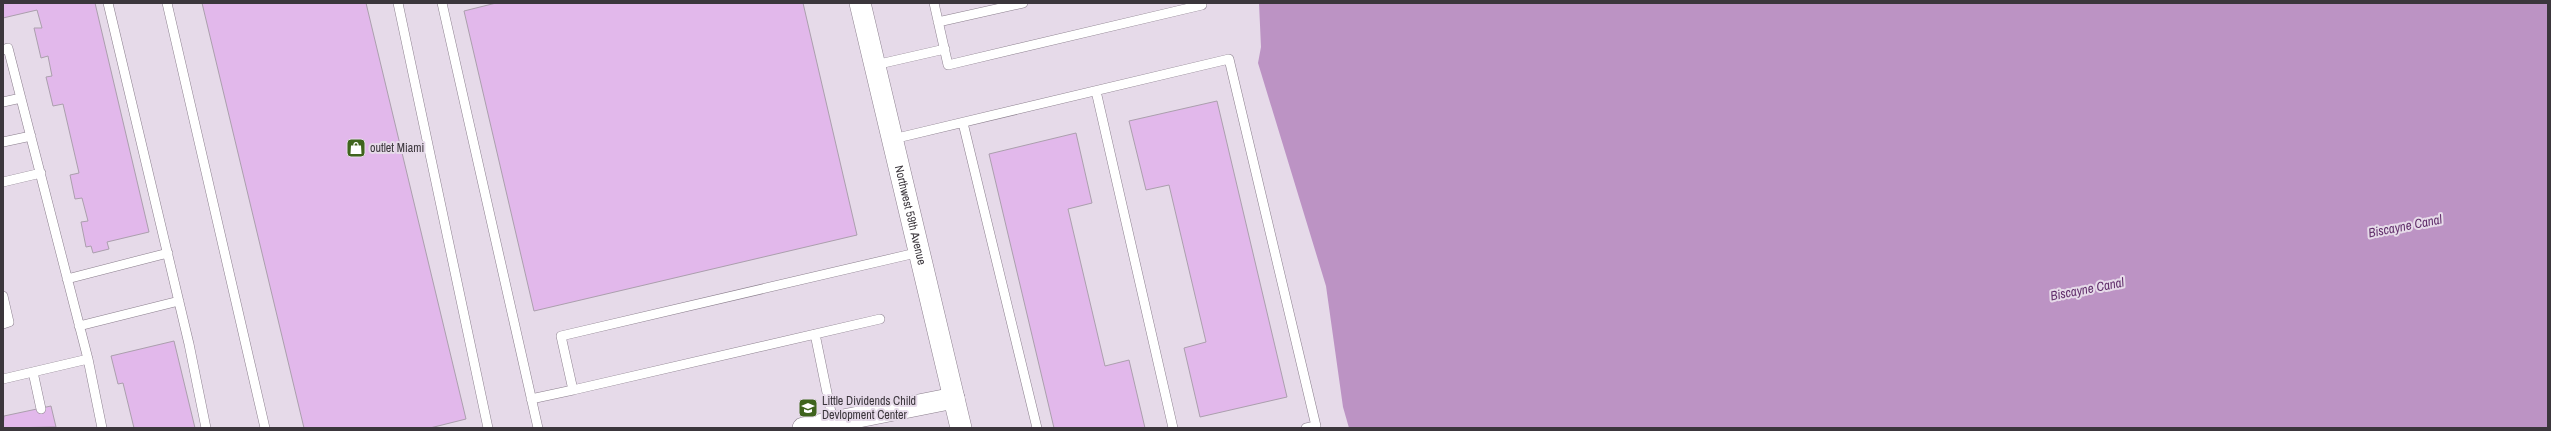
<svg xmlns="http://www.w3.org/2000/svg" width="2551" height="431" font-family="'Archivo Narrow',sans-serif">
	<style>
		.water { fill: #bc93c4 }
		.building { fill: #e2b8eb; stroke: #ab9fad }
		.lines { fill: none; stroke-linecap: round; stroke-linejoin: round }
		.service-casing { stroke: #8b7f8d; stroke-width: 10 }
		.tertiary-casing { stroke: #8b7f8d; stroke-width: 22 }
		.service { stroke: #fff; stroke-width: 9 }
		.tertiary { stroke: #fff; stroke-width: 21 }
		.labels { text-anchor: middle; dominant-baseline: central; stroke-width: 4; stroke-linejoin: round; paint-order: stroke }
		.poi-label { font-size: 12px; fill: #3b363c; stroke: #e6dae9; text-anchor: start }
		.street-label { font-size: 12px; fill: #3b363c; stroke: #e6dae9 }
		.water-label { font-size: 13px; font-style: italic; fill: #62306c; stroke: #e6dae9 }
	</style>
	<rect width="100%" height="100%" fill="#e6dae9"/>
	<path class="water" d="M 1259,3 L 2548,3 L 2548,428 L 1349,428 L 1343,407 L 1326,286 L 1258,63 L 1261,47 Z"/>
	<path class="building" d="M 3,3 L 95,3 L 149,232 L 107,242 L 109,249 L 93,253 L 91,246 L 86,247 L 81,222 L 88,221 L 82,198 L 75,199 L 70,175 L 79,173 L 63,104 L 53,106 L 46,77 L 52,76 L 48,56 L 41,58 L 34,28 L 42,28 L 37,10 L 3,18 Z
		M 202,3 L 366,3 L 466,419 L 430,428 L 304,428 Z
		M 496,3 L 803,3 L 857,235 L 534,311 L 464,11 Z
		M 1217,101 L 1287,397 L 1200,417 L 1184,348 L 1206,342 L 1169,185 L 1146,190 L 1129,121 Z
		M 1076,133 L 1092,203 L 1068,209 L 1105,366 L 1129,360 L 1145,428 L 1054,428 L 989,154 Z
		M 174,341 L 195,428 L 134,428 L 123,383 L 118,384 L 111,356 Z
		M 51,406 L 56,427 L 3,428 L 4,416 Z"/>
	<g class="lines">
		<defs>
			<path id="service" d="M 108,3 L 189,344 L 206,428
				M 167,3 L 265,428
				M 398,3 L 488,428
				M 442,3 L 538,428
				M 934,3 L 948,65 L 1202,5 L 1201,3
				M 938,22 L 1023,3
				M 3,50 L 8,48 L 88,359 L 102,428
				M 875,65 L 945,49
				M 1096,91 L 1173,428
				M 3,102 L 21,98
				M 963,123 L 1037,428
				M 893,139 L 1229,59 L 1316,426 L 1306,428
				M 3,142 L 31,136
				M 3,182 L 41,173
				M 67,279 L 168,253
				M 3,296 L 9,322 L 3,324
				M 880,319 L 573,390 L 561,336 L 920,252
				M 79,326 L 179,301
				M 815,334 L 833,422
				M 33,372 L 41,409
				M 3,379 L 88,359
				M 531,399 L 573,390"/>
			<g id="tertiary">
				<path id="s1" d="M 860,3 L 961,428"/>
				<path d="M 803,428 L 954,398"/>
			</g>
		</defs>
		<use href="#service" class="service-casing"/>
		<use href="#tertiary" class="tertiary-casing"/>
		<use href="#service" class="service"/>
		<use href="#tertiary" class="tertiary"/>
	</g>
	<defs>
		<symbol id="shop-square" viewBox="-11 -11 22 22"><rect x="-9" y="-9" width="18" height="18" rx="4" fill="#3f641d" stroke="#e6dae9"/><path d="M-5-2.5h2.3a2.7 3.5 0 0 1 5.4 0H5L5.5 6h-11ZM-1.5-2.5h3a1.5 2.3 0 0 0-3 0Z" fill="#fff"/></symbol>
		<symbol id="school-square" viewBox="-11 -11 22 22"><rect x="-9" y="-9" width="18" height="18" rx="4" fill="#3f641d" stroke="#e6dae9"/><path d="M0-5L7-2L0 1L-7-2ZM-4 1L0 2.5L4 1V4Q0 6-4 4Z" fill="#fff"/></symbol>
	</defs>
	<g fill-rule="evenodd">
		<use href="#shop-square" x="345" y="137" width="22" height="22"/>
		<use href="#school-square" x="797" y="397" width="22" height="22"/>
	</g>
	<g class="labels">
		<g class="poi-label">
			<text x="370" y="148">outlet Miami</text>
			<text x="822" y="401">Little Dividends Child<tspan x="822" dy="14">Devlopment Center</tspan></text>
		</g>
		<g class="street-label">
			<text stroke="none"><textPath href="#s1" startOffset="218">Northwest 59th Avenue</textPath></text>
		</g>
		<g class="water-label">
			<text transform="translate(2405 226) rotate(-11)">Biscayne Canal</text>
			<text transform="translate(2087 289) rotate(-11)">Biscayne Canal</text>
		</g>
	</g>
	<rect width="2551" height="431" fill="none" stroke="#3b363c" stroke-width="8"/>
</svg>
